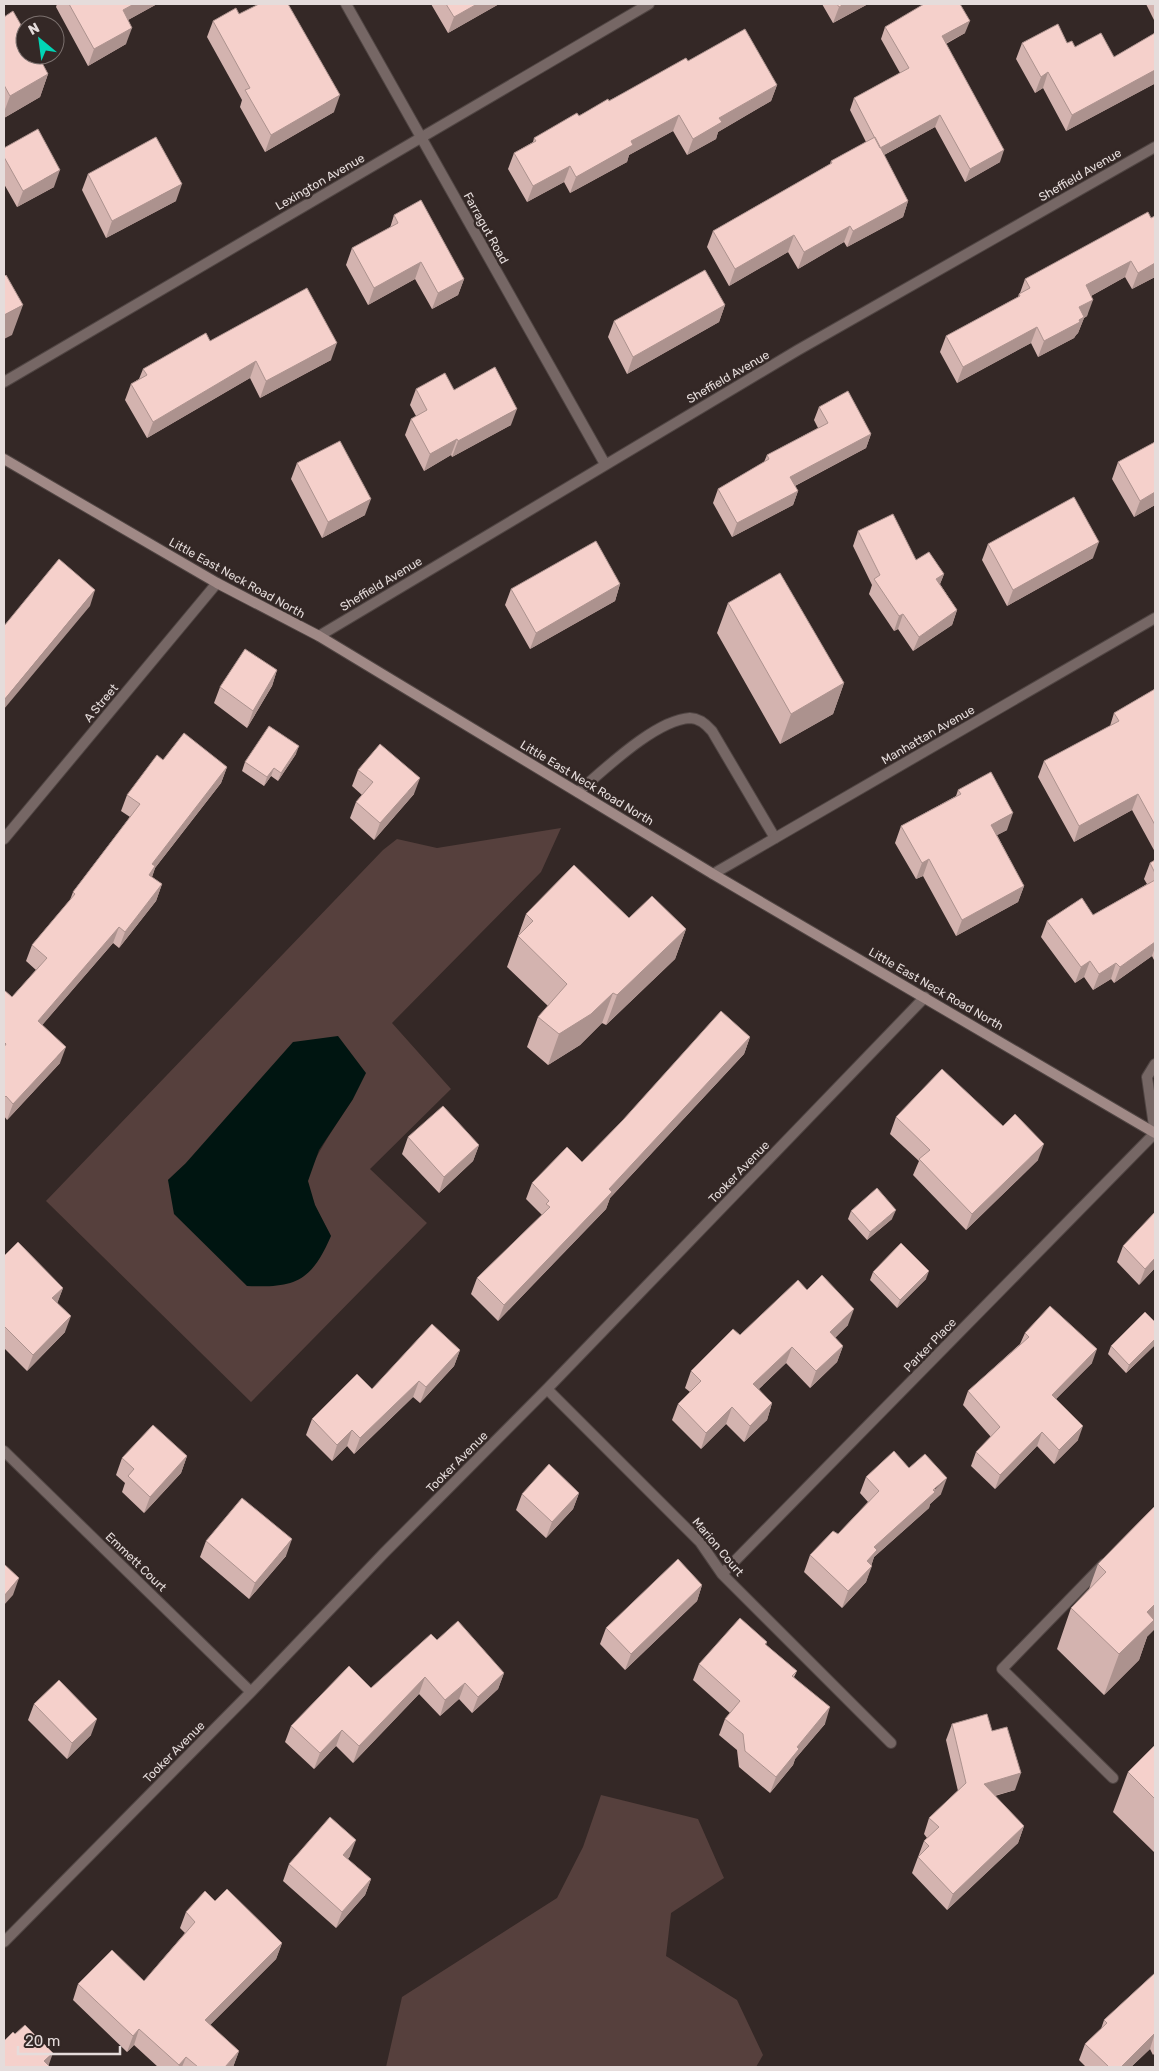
<svg xmlns="http://www.w3.org/2000/svg" width="1159" height="2071" font-family="Rubik,sans-serif">
	<style>
		.green { fill: #56403d; fill-rule: evenodd }
		.water { fill: #001511 }
		.lines { fill: none; stroke-linecap: round; stroke-linejoin: round }
		.lane-casing { stroke: #504543; stroke-width: 12 }
		.street-casing { stroke: #504543; stroke-width: 12 }
		.secondary-casing { stroke: #504543; stroke-width: 12 }
		.lane { stroke: #766765; stroke-width: 10 }
		.street { stroke: #766765; stroke-width: 10 }
		.secondary { stroke: #a08986; stroke-width: 10 }
		.wall { fill: #d3b3af }
		.shaded-wall { fill: #ac928e }
		.building { fill: #f5d0cb; stroke: #ac928e }
		.labels { text-anchor: middle; dominant-baseline: central; stroke-width: 5; stroke-linejoin: round; paint-order: stroke }
		.street-label { font-size: 12px; fill: #e5dcdb; stroke: #342826 }
	</style>
	<rect width="100%" height="100%" fill="#342826"/>
	<path class="green" d="M 561,828 L 541,872 L 392,1023 L 451,1089 L 370,1169 L 427,1223 L 251,1402 L 46,1201 L 383,850 L 397,839 L 437,848 ZM 353,1099 C 343,1115 306,1166 308,1183 C 311,1202 323,1220 331,1236 L 168,1180 L 185,1164 Z
		M 601,1795 L 698,1819 L 724,1878 L 671,1913 L 666,1956 L 737,2000 L 763,2055 L 756,2067 L 386,2067 L 402,1997 L 557,1898 L 583,1847 Z"/>
	<path class="water" d="M 338,1036 L 366,1073 L 353,1099 L 319,1150 L 308,1181 L 315,1205 L 331,1236 C 311,1282 295,1288 247,1286 L 174,1214 L 168,1180 L 185,1164 L 293,1042 Z"/>
	<g class="lines">
		<defs>
			<path id="lane" d="M 578,792 C 604,770 655,720 690,718 C 699,718 706,724 712,731 L 775,838
				M 1104,1564 L 1002,1669 L 1113,1778"/>
			<path id="street" d="M 346,4 L 605,464
				M 4,382 L 649,4
				M 319,636 L 798,350 L 1155,147
				M 4,839 L 217,583
				M 713,874 L 1155,618
				M 547,1389 L 700,1542 L 722,1574 L 891,1743
				M 4,1451 L 251,1692
				M 722,1574 L 1155,1133 L 1147,1077 L 1155,1064
				M 4,1942 L 251,1692 L 385,1552 L 547,1389 L 925,997"/>
			<path id="secondary" d="M 4,459 L 217,583 L 319,636 L 713,874 L 1155,1133"/>
		</defs>
		<use href="#lane" class="lane-casing"/>
		<use href="#street" class="street-casing"/>
		<use href="#secondary" class="secondary-casing"/>
		<use href="#lane" class="lane"/>
		<use href="#street" class="street"/>
		<use href="#secondary" class="secondary"/>
	</g>
	<path class="wall" d="M 57,4 L 157,4 L 128,20 L 126,44 L 88,66 L 56,7 Z
		M 431,4 L 499,4 L 448,33 Z
		M 822,4 L 868,4 L 833,23 Z
		M 1146,4 L 1155,4 L 1155,22 Z
		M 239,14 L 334,112 L 265,152 L 240,107 L 242,100 L 207,37 L 213,21 Z
		M 4,17 L 48,74 L 40,97 L 4,118 Z
		M 885,27 L 965,33 L 946,44 L 1000,162 L 965,182 L 935,127 L 884,155 L 908,201 L 903,217 L 847,247 L 844,242 L 798,269 L 788,252 L 729,286 L 707,247 L 713,231 L 830,164 L 831,161 L 866,142 L 850,110 L 854,98 L 900,73 L 881,39 Z
		M 1155,33 L 1155,86 L 1154,84 L 1066,131 L 1043,88 L 1035,93 L 1016,59 L 1022,43 L 1067,43 L 1075,47 L 1114,57 Z
		M 688,61 L 777,85 L 771,101 L 718,132 L 716,139 L 687,155 L 673,131 L 629,155 L 627,162 L 570,193 L 564,182 L 527,202 L 508,169 L 514,153 L 533,142 L 534,138 Z
		M 4,148 L 54,187 L 17,207 L 4,184 Z
		M 88,174 L 176,201 L 106,238 L 82,190 Z
		M 394,215 L 464,279 L 458,295 L 432,309 L 415,279 L 368,305 L 346,265 L 352,248 L 390,228 Z
		M 1155,216 L 1155,277 L 1132,289 L 1125,277 L 1091,296 L 1087,316 L 1084,318 L 1078,333 L 1076,335 L 1074,338 L 1038,357 L 1031,343 L 957,383 L 940,352 L 946,336 L 1018,297 L 1019,294 L 1020,293 L 1025,279 Z
		M 725,305 L 719,322 L 627,374 L 608,337 L 614,321 Z
		M 210,341 L 331,360 L 260,398 L 250,378 L 147,438 L 125,400 L 131,384 L 139,379 L 143,369 Z
		M 416,389 L 454,390 L 511,425 L 452,457 L 451,455 L 424,471 L 405,435 L 411,419 L 416,416 L 410,405 Z
		M 819,407 L 871,434 L 866,448 L 795,486 L 798,491 L 793,505 L 732,537 L 713,503 L 718,489 L 764,462 L 767,455 L 818,428 L 814,420 Z
		M 1155,442 L 1155,505 L 1134,517 L 1112,479 L 1118,462 Z
		M 297,463 L 365,515 L 322,538 L 291,479 Z
		M 858,531 L 944,574 L 940,584 L 957,610 L 952,625 L 913,651 L 898,629 L 894,631 L 869,594 L 872,585 L 853,546 Z
		M 988,544 L 1093,558 L 1007,606 L 982,560 Z
		M 620,584 L 615,601 L 530,649 L 505,605 L 511,589 Z
		M 728,603 L 844,683 L 833,714 L 780,744 L 717,633 Z
		M 277,670 L 272,686 L 247,728 L 214,703 L 220,687 Z
		M 1155,689 L 1155,852 L 1132,810 L 1074,842 L 1038,777 L 1044,761 L 1110,726 L 1114,713 Z
		M 296,754 L 278,781 L 271,776 L 264,786 L 242,771 L 245,762 Z
		M 163,760 L 227,767 L 221,783 L 155,868 L 152,877 L 162,884 L 156,901 L 119,948 L 113,943 L 42,1025 L 60,1063 L 7,1120 L 4,1116 L 4,990 L 12,997 L 36,970 L 26,961 L 32,945 L 70,900 L 73,892 L 130,817 L 121,811 L 127,795 Z
		M 358,770 L 414,794 L 374,840 L 350,818 L 356,802 L 362,795 L 352,786 Z
		M 958,790 L 1007,830 L 997,835 L 1024,886 L 1018,902 L 956,936 L 923,876 L 916,879 L 895,843 L 901,826 L 956,796 Z
		M 1155,860 L 1155,962 L 1152,956 L 1114,983 L 1111,979 L 1093,990 L 1084,977 L 1075,983 L 1041,937 L 1047,921 L 1093,915 L 1147,884 L 1144,879 L 1150,863 Z
		M 526,914 L 629,918 L 686,929 L 675,959 L 606,1025 L 602,1023 L 580,1045 L 548,1065 L 527,1047 L 538,1017 L 548,1006 L 507,967 Z
		M 750,1037 L 744,1054 L 610,1198 L 606,1209 L 498,1321 L 471,1294 L 477,1278 L 542,1215 L 526,1199 L 532,1183 L 582,1162 Z
		M 896,1117 L 1038,1160 L 966,1230 L 913,1175 L 919,1161 L 890,1134 Z
		M 408,1137 L 479,1145 L 473,1161 L 439,1193 L 402,1154 Z
		M 851,1211 L 892,1219 L 867,1240 L 848,1219 Z
		M 1123,1246 L 1155,1268 L 1139,1285 L 1117,1262 Z
		M 4,1256 L 63,1288 L 57,1303 L 65,1332 L 27,1371 L 4,1348 Z
		M 873,1272 L 926,1279 L 897,1308 L 870,1280 Z
		M 807,1290 L 848,1325 L 835,1338 L 843,1346 L 837,1362 L 810,1388 L 786,1363 L 759,1389 L 772,1403 L 767,1420 L 744,1442 L 726,1424 L 701,1449 L 672,1420 L 678,1404 L 690,1392 L 685,1388 L 691,1371 L 740,1335 Z
		M 1155,1322 L 1155,1345 L 1126,1373 L 1108,1354 L 1111,1346 Z
		M 1025,1333 L 1092,1363 L 1056,1399 L 1078,1440 L 1054,1464 L 1037,1446 L 995,1489 L 971,1466 L 976,1452 L 991,1437 L 963,1405 L 968,1391 L 1020,1344 Z
		M 460,1350 L 454,1366 L 420,1403 L 413,1397 L 354,1454 L 347,1446 L 332,1461 L 306,1435 L 312,1419 L 372,1389 Z
		M 187,1456 L 181,1473 L 144,1513 L 122,1492 L 125,1483 L 116,1475 L 122,1458 Z
		M 909,1468 L 941,1494 L 930,1504 L 929,1508 L 874,1557 L 866,1582 L 842,1608 L 804,1572 L 810,1555 L 838,1534 L 868,1502 L 860,1493 L 866,1477 Z
		M 579,1493 L 573,1509 L 546,1538 L 516,1510 L 522,1494 Z
		M 1155,1506 L 1147,1637 L 1139,1660 L 1104,1695 L 1057,1649 L 1071,1608 L 1089,1589 L 1098,1564 Z
		M 206,1541 L 286,1556 L 249,1599 L 200,1557 Z
		M 702,1585 L 697,1601 L 625,1670 L 600,1644 L 606,1628 Z
		M 437,1640 L 504,1673 L 498,1689 L 472,1713 L 459,1699 L 440,1716 L 419,1694 L 353,1763 L 336,1746 L 314,1769 L 285,1742 L 291,1726 L 371,1688 Z
		M 767,1642 L 766,1645 L 797,1671 L 794,1677 L 825,1724 L 795,1759 L 793,1765 L 770,1793 L 739,1767 L 737,1750 L 719,1735 L 725,1719 L 730,1713 L 693,1680 L 699,1664 Z
		M 34,1704 L 91,1735 L 67,1759 L 28,1720 Z
		M 952,1724 L 992,1731 L 1015,1790 L 995,1796 L 1024,1826 L 1018,1843 L 947,1910 L 912,1873 L 924,1841 L 927,1838 L 924,1834 L 929,1818 L 958,1791 L 946,1740 Z
		M 1155,1745 L 1155,1853 L 1113,1812 L 1128,1772 Z
		M 350,1856 L 348,1859 L 371,1879 L 365,1895 L 336,1928 L 283,1881 L 289,1864 Z
		M 215,1901 L 282,1943 L 276,1959 L 210,2025 L 239,2051 L 233,2067 L 158,2067 L 134,2045 L 127,2052 L 73,2000 L 78,1984 L 144,1981 L 185,1933 L 180,1928 L 186,1912 Z
		M 1155,1973 L 1155,2053 L 1153,2055 L 1150,2049 L 1131,2067 L 1086,2067 L 1079,2060 L 1085,2044 L 1101,2029 L 1104,2020 Z"/>
	<path class="shaded-wall" d="M 134,4 L 157,4 L 117,26 L 123,10 Z
		M 477,4 L 499,4 L 448,33 L 454,17 Z
		M 844,4 L 868,4 L 833,23 L 839,7 Z
		M 970,21 L 965,33 L 937,48 L 942,36 Z
		M 132,28 L 126,44 L 88,66 L 94,49 Z
		M 1155,70 L 1155,80 L 1154,84 L 1066,131 L 1072,115 Z
		M 1048,72 L 1043,88 L 1035,93 L 1041,77 Z
		M 48,74 L 40,97 L 4,118 L 4,112 L 10,96 Z
		M 777,85 L 771,101 L 718,132 L 716,139 L 687,155 L 693,139 L 719,118 Z
		M 340,95 L 334,112 L 265,152 L 271,135 Z
		M 679,115 L 673,131 L 629,155 L 627,162 L 570,193 L 576,177 L 631,141 Z
		M 940,115 L 935,127 L 875,160 L 880,148 Z
		M 1004,150 L 1000,162 L 965,182 L 970,169 Z
		M 570,166 L 564,182 L 527,202 L 533,186 Z
		M 60,170 L 54,187 L 17,207 L 23,191 Z
		M 182,184 L 176,201 L 106,238 L 112,221 Z
		M 908,201 L 903,217 L 847,247 L 853,231 Z
		M 850,226 L 844,242 L 798,269 L 804,252 Z
		M 794,235 L 788,252 L 729,286 L 735,269 Z
		M 1131,261 L 1125,277 L 1080,302 L 1086,285 Z
		M 421,262 L 415,279 L 368,305 L 374,288 Z
		M 1155,263 L 1155,277 L 1132,289 L 1138,273 Z
		M 464,279 L 458,295 L 432,309 L 438,293 Z
		M 1093,300 L 1087,316 L 1084,318 L 1078,333 L 1076,335 L 1074,338 L 1038,357 L 1044,341 L 1079,307 Z
		M 23,305 L 12,335 L 4,339 L 4,315 Z
		M 725,305 L 719,322 L 627,374 L 633,357 Z
		M 1037,327 L 1031,343 L 957,383 L 963,367 Z
		M 337,343 L 331,360 L 260,398 L 266,381 Z
		M 256,361 L 250,378 L 147,438 L 153,422 Z
		M 517,409 L 511,425 L 452,457 L 458,441 Z
		M 871,434 L 866,448 L 785,491 L 790,477 Z
		M 457,439 L 451,455 L 424,471 L 430,454 Z
		M 798,491 L 793,505 L 732,537 L 737,523 Z
		M 1155,492 L 1155,505 L 1134,517 L 1140,501 Z
		M 371,499 L 365,515 L 322,538 L 328,522 Z
		M 1099,542 L 1093,558 L 1007,606 L 1013,590 Z
		M 944,574 L 938,589 L 936,579 Z
		M 620,584 L 615,601 L 530,649 L 536,633 Z
		M 95,590 L 90,606 L 4,709 L 4,700 Z
		M 957,610 L 952,625 L 913,651 L 919,637 Z
		M 903,614 L 898,629 L 894,631 L 899,616 Z
		M 277,670 L 272,686 L 247,728 L 253,711 Z
		M 844,683 L 833,714 L 780,744 L 791,714 Z
		M 299,746 L 296,754 L 278,781 L 281,773 Z
		M 227,767 L 221,783 L 155,868 L 150,883 L 143,891 L 152,864 Z
		M 274,768 L 271,776 L 264,786 L 267,777 Z
		M 420,778 L 414,794 L 374,840 L 380,823 Z
		M 1138,794 L 1132,810 L 1074,842 L 1079,826 Z
		M 1013,813 L 1007,830 L 986,841 L 991,825 Z
		M 929,859 L 923,876 L 916,879 L 922,863 Z
		M 162,884 L 156,901 L 119,948 L 125,932 Z
		M 1024,886 L 1018,902 L 956,936 L 962,920 Z
		M 119,927 L 113,943 L 32,1037 L 38,1021 Z
		M 686,929 L 675,959 L 606,1025 L 617,995 Z
		M 1155,942 L 1155,947 L 1152,956 L 1114,983 L 1120,967 Z
		M 1090,961 L 1084,977 L 1075,983 L 1081,967 Z
		M 1116,963 L 1111,979 L 1093,990 L 1099,974 Z
		M 613,993 L 602,1023 L 580,1045 L 548,1065 L 559,1034 Z
		M 750,1037 L 744,1054 L 610,1198 L 606,1209 L 498,1321 L 504,1305 L 609,1189 Z
		M 66,1047 L 60,1063 L 7,1120 L 13,1104 Z
		M 1044,1144 L 1038,1160 L 966,1230 L 972,1214 Z
		M 479,1145 L 473,1161 L 439,1193 L 444,1177 Z
		M 896,1210 L 892,1219 L 867,1240 L 870,1232 Z
		M 1155,1258 L 1155,1268 L 1139,1285 L 1145,1269 Z
		M 929,1271 L 926,1279 L 897,1308 L 900,1300 Z
		M 63,1288 L 57,1304 L 52,1298 Z
		M 854,1309 L 848,1325 L 824,1348 L 830,1332 Z
		M 71,1316 L 65,1332 L 27,1371 L 33,1355 Z
		M 1155,1339 L 1155,1345 L 1126,1373 L 1129,1365 Z
		M 843,1346 L 837,1362 L 810,1388 L 816,1371 Z
		M 792,1347 L 786,1363 L 747,1400 L 753,1384 Z
		M 1097,1349 L 1092,1363 L 1047,1408 L 1052,1395 Z
		M 460,1350 L 454,1366 L 420,1403 L 426,1387 Z
		M 419,1381 L 413,1397 L 354,1454 L 360,1438 Z
		M 772,1403 L 767,1420 L 744,1442 L 750,1426 Z
		M 732,1407 L 726,1424 L 701,1449 L 706,1433 Z
		M 1083,1426 L 1078,1440 L 1054,1464 L 1059,1450 Z
		M 352,1430 L 347,1446 L 332,1461 L 337,1445 Z
		M 1042,1432 L 1037,1446 L 995,1489 L 1000,1475 Z
		M 187,1456 L 181,1473 L 144,1513 L 150,1497 Z
		M 947,1478 L 941,1494 L 930,1504 L 929,1508 L 874,1557 L 871,1566 L 867,1561 L 874,1547 Z
		M 579,1493 L 573,1509 L 546,1538 L 552,1522 Z
		M 292,1539 L 286,1556 L 249,1599 L 255,1583 Z
		M 872,1566 L 866,1582 L 842,1608 L 848,1591 Z
		M 19,1578 L 13,1595 L 4,1605 L 4,1596 Z
		M 702,1585 L 697,1601 L 625,1670 L 631,1654 Z
		M 1155,1604 L 1155,1629 L 1147,1637 L 1139,1660 L 1104,1695 L 1119,1654 L 1147,1612 Z
		M 504,1673 L 498,1689 L 472,1713 L 478,1697 Z
		M 425,1677 L 419,1694 L 353,1763 L 359,1746 Z
		M 465,1683 L 459,1699 L 440,1716 L 445,1700 Z
		M 830,1707 L 825,1724 L 795,1759 L 793,1765 L 770,1793 L 776,1777 L 797,1747 Z
		M 97,1719 L 91,1735 L 67,1759 L 72,1743 Z
		M 342,1730 L 336,1746 L 314,1769 L 320,1753 Z
		M 1021,1773 L 1015,1790 L 978,1800 L 984,1784 Z
		M 1024,1826 L 1018,1843 L 947,1910 L 953,1894 Z
		M 356,1840 L 350,1856 L 337,1871 L 343,1855 Z
		M 371,1879 L 365,1895 L 336,1928 L 342,1912 Z
		M 282,1943 L 276,1959 L 199,2036 L 205,2020 Z
		M 139,2029 L 134,2045 L 127,2052 L 133,2036 Z
		M 1155,2033 L 1150,2049 L 1131,2067 L 1121,2067 Z
		M 239,2051 L 233,2067 L 225,2067 Z
		M 53,2053 L 48,2067 L 44,2061 Z
		M 186,2057 L 182,2067 L 178,2067 L 179,2065 Z"/>
	<path class="building" d="M 69,4 L 134,4 L 123,10 L 132,28 L 94,49 Z
		M 259,4 L 288,4 L 340,95 L 271,135 L 245,90 L 250,88 L 213,21 L 236,8 L 239,14 Z
		M 446,4 L 477,4 L 454,17 Z
		M 837,4 L 844,4 L 839,7 Z
		M 924,4 L 960,4 L 970,21 L 942,36 L 1004,150 L 970,169 L 940,115 L 880,148 L 854,98 L 909,68 L 885,27 Z
		M 13,11 L 25,32 L 25,55 L 38,55 L 48,74 L 10,96 L 4,85 L 4,17 Z
		M 1058,24 L 1067,43 L 1072,41 L 1075,47 L 1101,33 L 1114,57 L 1155,33 L 1155,70 L 1072,115 L 1048,72 L 1041,77 L 1022,43 Z
		M 745,29 L 777,85 L 719,118 L 722,122 L 693,139 L 679,115 L 631,141 L 633,145 L 576,177 L 570,166 L 533,186 L 514,153 L 536,141 L 534,138 L 577,113 L 579,116 L 608,99 L 609,101 L 686,58 L 688,61 Z
		M 38,129 L 60,170 L 23,191 L 4,157 L 4,148 Z
		M 156,137 L 182,184 L 112,221 L 88,174 Z
		M 875,137 L 908,201 L 853,231 L 850,226 L 804,252 L 794,235 L 735,269 L 713,231 L 832,163 L 831,161 Z
		M 421,200 L 464,279 L 438,293 L 421,262 L 374,288 L 352,248 L 398,223 L 394,215 Z
		M 1148,212 L 1151,218 L 1155,216 L 1155,263 L 1138,273 L 1131,261 L 1086,285 L 1093,300 L 1079,307 L 1084,317 L 1079,320 L 1080,322 L 1044,341 L 1037,327 L 963,367 L 946,336 L 1020,296 L 1019,294 L 1030,288 L 1025,279 Z
		M 705,270 L 725,305 L 633,357 L 614,321 Z
		M 6,275 L 23,305 L 4,315 L 4,277 Z
		M 307,288 L 337,343 L 266,381 L 256,361 L 153,422 L 131,384 L 147,375 L 143,369 L 206,333 L 210,341 Z
		M 495,367 L 517,409 L 458,441 L 457,439 L 430,454 L 411,419 L 427,410 L 416,389 L 445,373 L 454,390 Z
		M 848,391 L 871,434 L 790,477 L 798,491 L 737,523 L 718,489 L 769,459 L 767,455 L 828,423 L 819,407 Z
		M 340,441 L 371,499 L 328,522 L 297,463 Z
		M 1155,442 L 1155,492 L 1140,501 L 1118,462 Z
		M 1074,497 L 1099,542 L 1013,590 L 988,544 Z
		M 893,514 L 916,560 L 929,552 L 944,574 L 936,579 L 957,610 L 919,637 L 903,614 L 899,616 L 874,579 L 880,575 L 858,531 Z
		M 596,541 L 620,584 L 536,633 L 511,589 Z
		M 59,559 L 95,590 L 4,700 L 4,626 Z
		M 780,573 L 844,683 L 791,714 L 728,603 Z
		M 245,649 L 277,670 L 253,711 L 220,687 Z
		M 1155,689 L 1155,825 L 1138,794 L 1079,826 L 1044,761 L 1119,721 L 1114,713 Z
		M 269,726 L 299,746 L 281,773 L 274,768 L 267,777 L 245,762 Z
		M 184,733 L 227,767 L 152,864 L 155,866 L 149,875 L 162,884 L 125,932 L 119,927 L 38,1021 L 66,1047 L 13,1104 L 6,1096 L 4,1098 L 4,1047 L 6,1044 L 4,1042 L 4,990 L 12,997 L 47,958 L 32,945 L 75,894 L 73,892 L 140,804 L 127,795 L 157,755 L 163,760 Z
		M 380,744 L 420,778 L 380,823 L 356,802 L 373,782 L 358,770 Z
		M 991,772 L 1013,813 L 991,825 L 1024,886 L 962,920 L 929,859 L 922,863 L 901,826 L 961,794 L 958,790 Z
		M 1155,860 L 1155,873 L 1150,863 Z
		M 574,865 L 629,918 L 652,896 L 686,929 L 617,995 L 613,993 L 591,1014 L 559,1034 L 538,1017 L 567,984 L 518,936 L 533,921 L 526,914 Z
		M 1155,880 L 1155,942 L 1120,967 L 1116,963 L 1099,974 L 1090,961 L 1081,967 L 1047,921 L 1082,898 L 1093,915 Z
		M 721,1011 L 750,1037 L 609,1189 L 612,1192 L 504,1305 L 477,1278 L 550,1207 L 546,1204 L 549,1201 L 532,1183 L 567,1147 L 582,1162 L 623,1120 Z
		M 942,1069 L 1003,1126 L 1015,1114 L 1044,1144 L 972,1214 L 919,1159 L 930,1150 L 896,1117 Z
		M 443,1106 L 479,1145 L 444,1177 L 408,1137 Z
		M 877,1188 L 896,1210 L 870,1232 L 851,1211 Z
		M 1155,1212 L 1155,1258 L 1145,1269 L 1123,1246 Z
		M 18,1242 L 63,1288 L 52,1298 L 71,1316 L 33,1355 L 4,1326 L 4,1256 Z
		M 901,1243 L 929,1271 L 900,1300 L 873,1272 Z
		M 822,1275 L 854,1309 L 830,1332 L 843,1346 L 816,1371 L 792,1347 L 753,1384 L 772,1403 L 750,1426 L 732,1407 L 706,1433 L 678,1404 L 701,1381 L 691,1371 L 733,1329 L 740,1335 L 798,1280 L 807,1290 Z
		M 1050,1306 L 1097,1349 L 1052,1395 L 1083,1426 L 1059,1450 L 1042,1432 L 1000,1475 L 976,1452 L 1000,1427 L 968,1391 L 1029,1337 L 1025,1333 Z
		M 1145,1312 L 1155,1322 L 1155,1339 L 1129,1365 L 1111,1346 Z
		M 432,1324 L 460,1350 L 426,1387 L 419,1381 L 360,1438 L 352,1430 L 337,1445 L 312,1419 L 357,1374 L 372,1389 Z
		M 153,1425 L 187,1456 L 150,1497 L 128,1476 L 134,1469 L 122,1458 Z
		M 894,1451 L 909,1468 L 925,1454 L 947,1478 L 933,1490 L 935,1492 L 874,1547 L 877,1550 L 867,1561 L 872,1566 L 848,1591 L 810,1555 L 833,1531 L 838,1534 L 879,1491 L 866,1477 Z
		M 549,1464 L 579,1493 L 552,1522 L 522,1494 Z
		M 242,1498 L 292,1539 L 255,1583 L 206,1541 Z
		M 1155,1506 L 1155,1604 L 1147,1612 L 1154,1620 L 1119,1654 L 1071,1608 L 1106,1572 L 1098,1564 Z
		M 678,1559 L 702,1585 L 631,1654 L 606,1628 Z
		M 4,1564 L 19,1578 L 4,1596 Z
		M 740,1618 L 767,1642 L 765,1644 L 797,1671 L 792,1676 L 830,1707 L 797,1747 L 799,1749 L 776,1777 L 745,1751 L 743,1734 L 725,1719 L 740,1701 L 699,1664 Z
		M 458,1621 L 504,1673 L 478,1697 L 465,1683 L 445,1700 L 425,1677 L 359,1746 L 342,1730 L 320,1753 L 291,1726 L 349,1666 L 371,1688 L 431,1634 L 437,1640 Z
		M 59,1680 L 97,1719 L 72,1743 L 34,1704 Z
		M 987,1714 L 992,1731 L 1007,1727 L 1021,1773 L 984,1784 L 1024,1826 L 953,1894 L 918,1857 L 929,1846 L 924,1841 L 939,1827 L 929,1818 L 966,1783 L 952,1724 Z
		M 1155,1745 L 1155,1799 L 1128,1772 Z
		M 330,1817 L 356,1840 L 343,1855 L 371,1879 L 342,1912 L 289,1864 Z
		M 227,1889 L 282,1943 L 205,2020 L 239,2051 L 225,2067 L 198,2067 L 186,2057 L 179,2065 L 139,2029 L 133,2036 L 78,1984 L 112,1950 L 144,1981 L 195,1922 L 186,1912 L 205,1891 L 215,1901 Z
		M 1155,1973 L 1155,2033 L 1121,2067 L 1109,2067 L 1085,2044 L 1107,2023 L 1104,2020 Z
		M 25,2025 L 53,2053 L 44,2061 L 50,2067 L 4,2067 L 4,2041 L 13,2032 L 15,2034 Z"/>
	<g class="labels">
		<g class="street-label">
			<text transform="translate(1080 175) rotate(-30)">Sheffield Avenue</text>
			<text transform="translate(320 182) rotate(-30)">Lexington Avenue</text>
			<text transform="translate(486 228) rotate(61)">Farragut Road</text>
			<text transform="translate(728 377) rotate(-30)">Sheffield Avenue</text>
			<text transform="translate(237 578) rotate(29)">Little East Neck Road North</text>
			<text transform="translate(381 584) rotate(-31)">Sheffield Avenue</text>
			<text transform="translate(101 703) rotate(-50)">A Street</text>
			<text transform="translate(928 735) rotate(-30)">Manhattan Avenue</text>
			<text transform="translate(587 783) rotate(31)">Little East Neck Road North</text>
			<text transform="translate(936 989) rotate(30)">Little East Neck Road North</text>
			<text transform="translate(739 1172) rotate(-46)">Tooker Avenue</text>
			<text transform="translate(930 1345) rotate(-46)">Parker Place</text>
			<text transform="translate(457 1462) rotate(-45)">Tooker Avenue</text>
			<text transform="translate(718 1547) rotate(50)">Marion Court</text>
			<text transform="translate(136 1562) rotate(44)">Emmett Court</text>
			<text transform="translate(174 1752) rotate(-45)">Tooker Avenue</text>
		</g>
	</g>
	<rect width="1159" height="2071" fill="none" stroke="#e5dcdb" stroke-width="10"/>
	<g transform="translate(40 40) rotate(331)"><circle r="24" fill="#342826" stroke="#7b706e"/>
	<path d="M0-4L9 19L0 12L-9 19Z" fill="#01d5b6"/>
	<text y="-8" font-size="14" font-weight="bold" text-anchor="middle" fill="#e5dcdb">N</text>
	</g>
	<path d="M18 2046v8h102v-8" fill="none" stroke="#e5dcdb" stroke-width="2.5"/>
	<text x="25" y="2046" font-size="15" fill="#e5dcdb" stroke="#342826" stroke-width="4" paint-order="stroke">20 m</text>
</svg>
